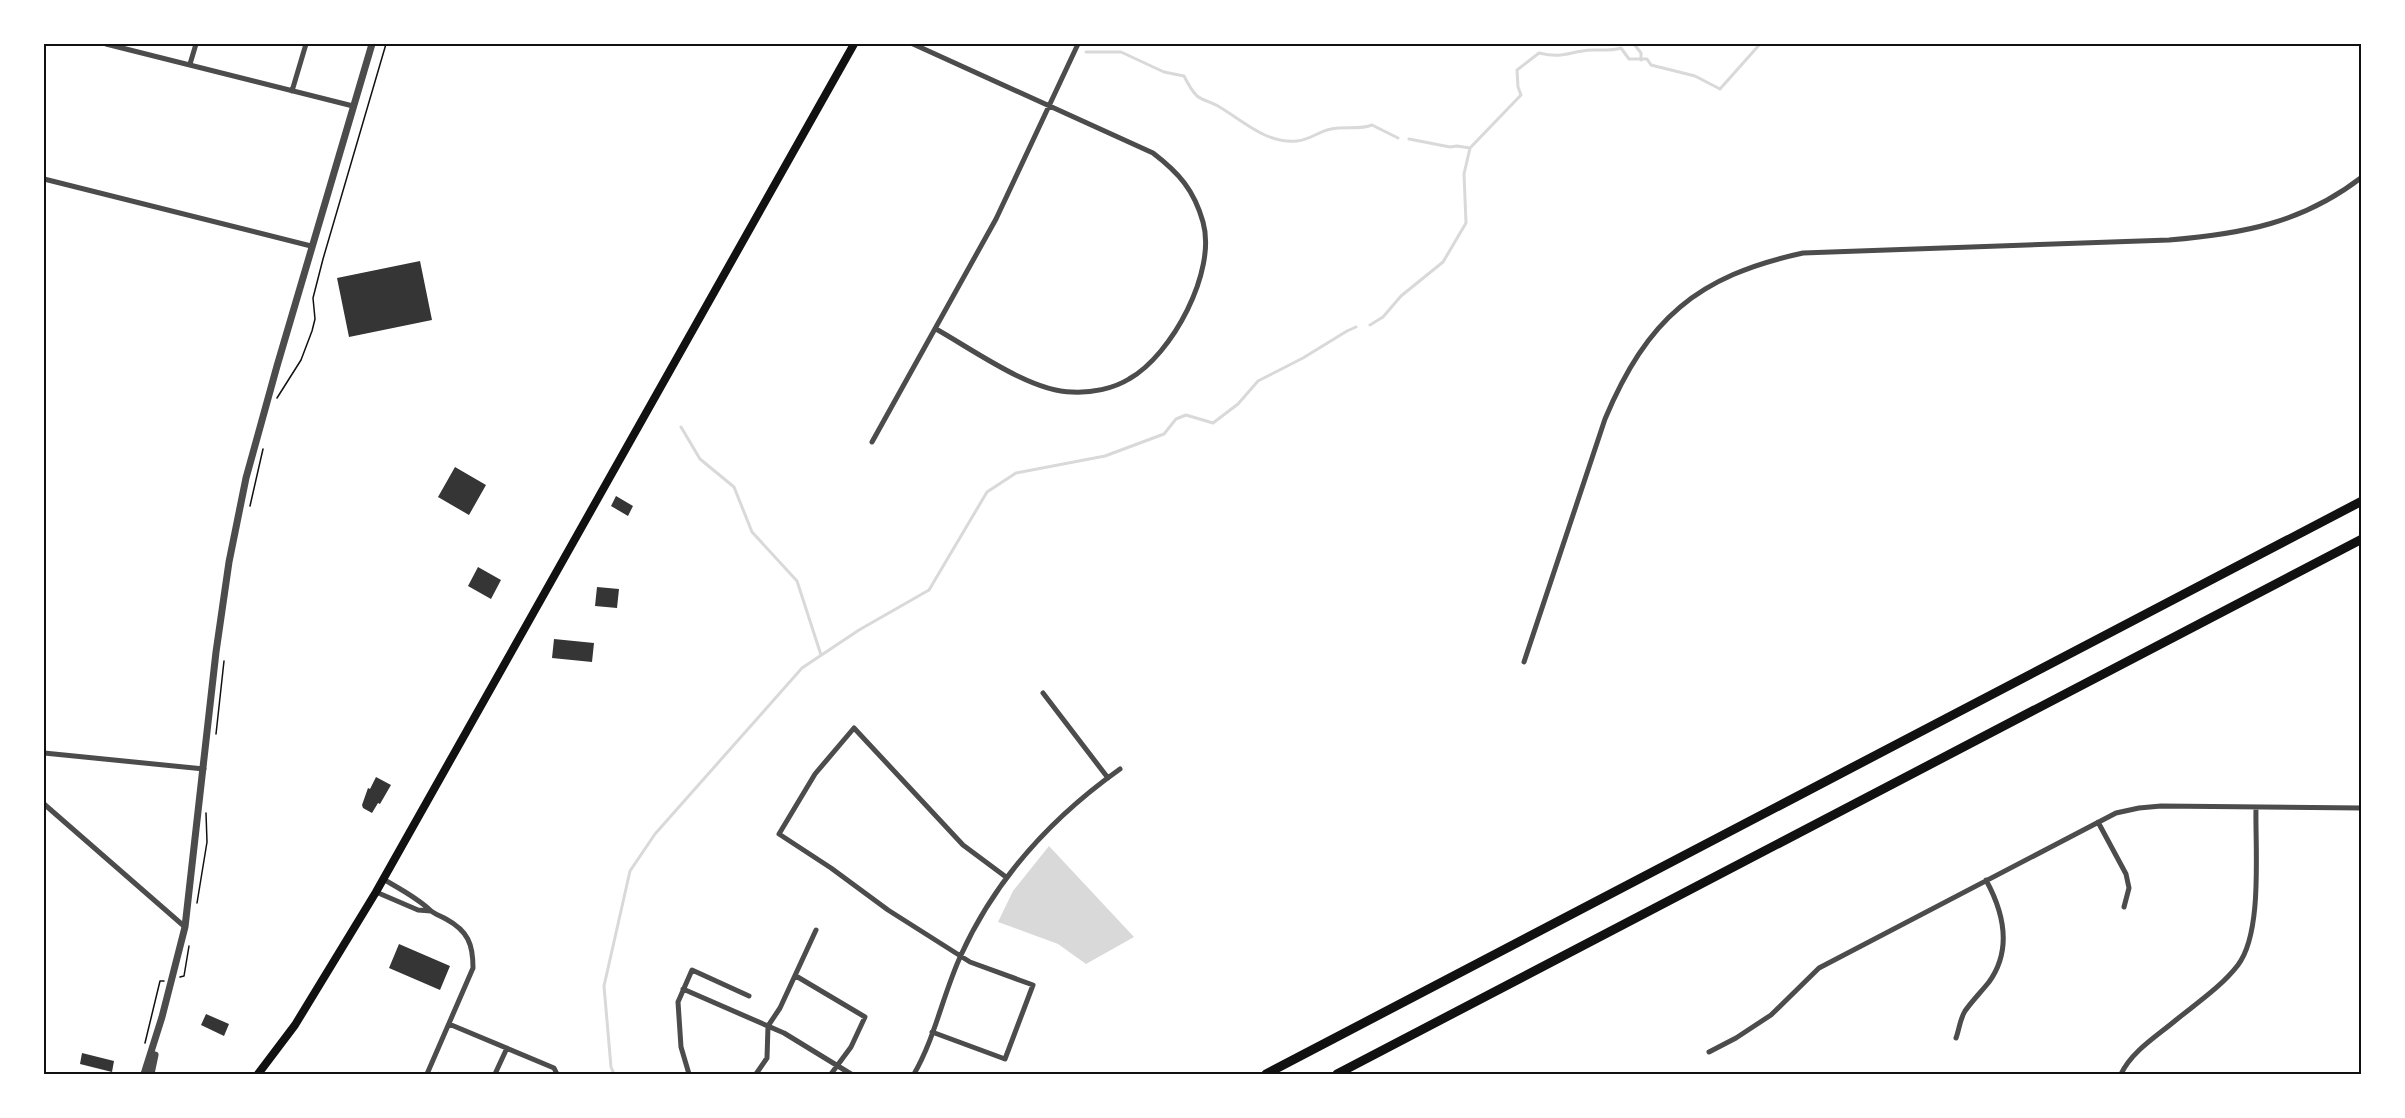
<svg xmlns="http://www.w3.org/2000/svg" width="2405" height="1118" font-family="Quicksand,sans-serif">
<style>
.water{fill:#d9d9d9}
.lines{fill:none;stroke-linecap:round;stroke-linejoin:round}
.stream{stroke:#d9d9d9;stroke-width:3}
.building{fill:#353535}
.path{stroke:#111;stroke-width:1.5}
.minor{stroke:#4c4c4c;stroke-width:5}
.tertiary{stroke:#4c4c4c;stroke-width:7}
.secondary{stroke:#111;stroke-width:8}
.motorway{stroke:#111;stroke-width:9}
.neatline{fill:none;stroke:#111;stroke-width:2}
</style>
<rect width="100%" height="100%" fill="#fff"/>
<path class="water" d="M 1049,846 L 1134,937 L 1086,964 L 1058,944 L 998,922 L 1013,891 Z"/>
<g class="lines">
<path class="stream" d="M 1634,44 L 1641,53 L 1641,60
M 1086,52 L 1121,52 L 1164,72 L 1184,76 C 1187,82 1192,91 1197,96 C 1202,100 1211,102 1218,106 C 1242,120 1266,144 1297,141 C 1310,140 1319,131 1331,129 C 1345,126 1360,130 1372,125 L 1398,138
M 1409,139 L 1450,147 L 1457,146 L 1470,148
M 1370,325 L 1383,317 L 1401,296 L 1443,262 L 1466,223 L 1464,174 L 1470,148 L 1521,95 L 1518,87 L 1517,70 L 1539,53 C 1565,59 1569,51 1592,50 C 1602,50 1611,51 1621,48 L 1629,59 L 1647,59 L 1651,65 L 1695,76 L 1720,89 L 1760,44
M 681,427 L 700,459 L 734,487 L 752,532 L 797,581 L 821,655
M 614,1074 L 611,1067 L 604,986 L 630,871 L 655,834 L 802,668 L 859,630 L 929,590 L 987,492 L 1016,473 L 1105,456 L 1164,434 L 1176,419 L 1186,415 L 1213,423 L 1238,404 L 1258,381 L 1303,358 L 1347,331 L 1356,327"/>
</g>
<path class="building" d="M 420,261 L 432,320 L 349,337 L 337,278 Z
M 455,467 L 486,485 L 469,515 L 438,497 Z
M 616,496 L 633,506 L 628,516 L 611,506 Z
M 478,567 L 501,580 L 491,599 L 468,586 Z
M 597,587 L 619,589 L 617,608 L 595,606 Z
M 554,639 L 594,643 L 592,662 L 552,658 Z
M 376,777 L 391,785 L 380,804 L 378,803 L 372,813 L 363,808 L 362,805 L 368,788 L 370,789 Z
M 399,944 L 450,966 L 440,990 L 389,968 Z
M 206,1014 L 229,1024 L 224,1036 L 201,1025 Z
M 82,1053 L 114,1061 L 112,1072 L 80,1064 Z"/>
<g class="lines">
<path class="path" d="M 277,398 L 301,360 L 312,331 L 315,319 L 313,298 L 323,259 L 386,44
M 250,506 L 263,449
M 216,734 L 224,661
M 197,903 L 207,842 L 206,813
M 180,977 L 184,976 L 189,946
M 145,1043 L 160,981 L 164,981"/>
<path class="minor" d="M 106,44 L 353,106
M 913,44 L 1153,153 C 1179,173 1194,190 1203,222 C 1217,271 1172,355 1129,379 C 1113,389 1091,393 1072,392 C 1031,392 972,349 936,329
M 190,64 L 196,44
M 292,91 L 306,44
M 44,179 L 311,246
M 872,442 L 996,219 L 1078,44
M 1524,662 L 1605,419 C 1647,319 1697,276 1803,253 L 2169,240 C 2242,234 2303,223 2362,177
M 1043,693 L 1108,778
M 44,753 L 204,769
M 44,804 L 185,927
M 2098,822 L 2126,874 L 2129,888 L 2124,907
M 383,879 C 400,889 416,897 430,910 C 434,914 441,916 446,919 C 468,931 473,944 473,968 L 427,1074
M 376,892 L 418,910 L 431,911
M 796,976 L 865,1017 L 851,1047 L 831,1074
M 683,989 L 784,1033 L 851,1074
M 449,1024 L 554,1068 L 557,1074
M 932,1032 L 1005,1059 L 1033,985 L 970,962 L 888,910 L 831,868 L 779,834 L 815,774 L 854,728 L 963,845 L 1006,877
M 1956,1038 C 1959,1030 1960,1019 1965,1011 C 1972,1001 1981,992 1989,982 C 2012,950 2004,913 1986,880
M 1709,1052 L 1736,1038 L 1771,1015 L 1819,968 L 2116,813 L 2139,808 L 2161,806 L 2362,808
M 495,1074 L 507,1048
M 689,1074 L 681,1047 L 678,1002 L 692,970 L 749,996
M 756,1074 L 767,1058 L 768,1026 L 780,1008 L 816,930
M 914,1074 C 935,1038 943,994 961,955 C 996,878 1051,818 1120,769
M 2121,1074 C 2132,1051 2157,1036 2176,1020 C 2197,1003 2222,986 2238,965 C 2263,932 2255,848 2256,807"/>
<path class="tertiary" d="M 144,1074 L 162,1017 L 185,927 L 216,652 L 229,562 L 246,478 L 277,366 L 372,44
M 151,1074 L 155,1055"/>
<path class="secondary" d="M 258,1074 L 295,1025 L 376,892 L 854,44"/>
<path class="motorway" d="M 1266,1074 L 2362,501
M 1337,1074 L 2362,539"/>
</g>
<rect width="2405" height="1118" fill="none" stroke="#ffffff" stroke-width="90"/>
<rect x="45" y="45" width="2315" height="1028" class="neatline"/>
</svg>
